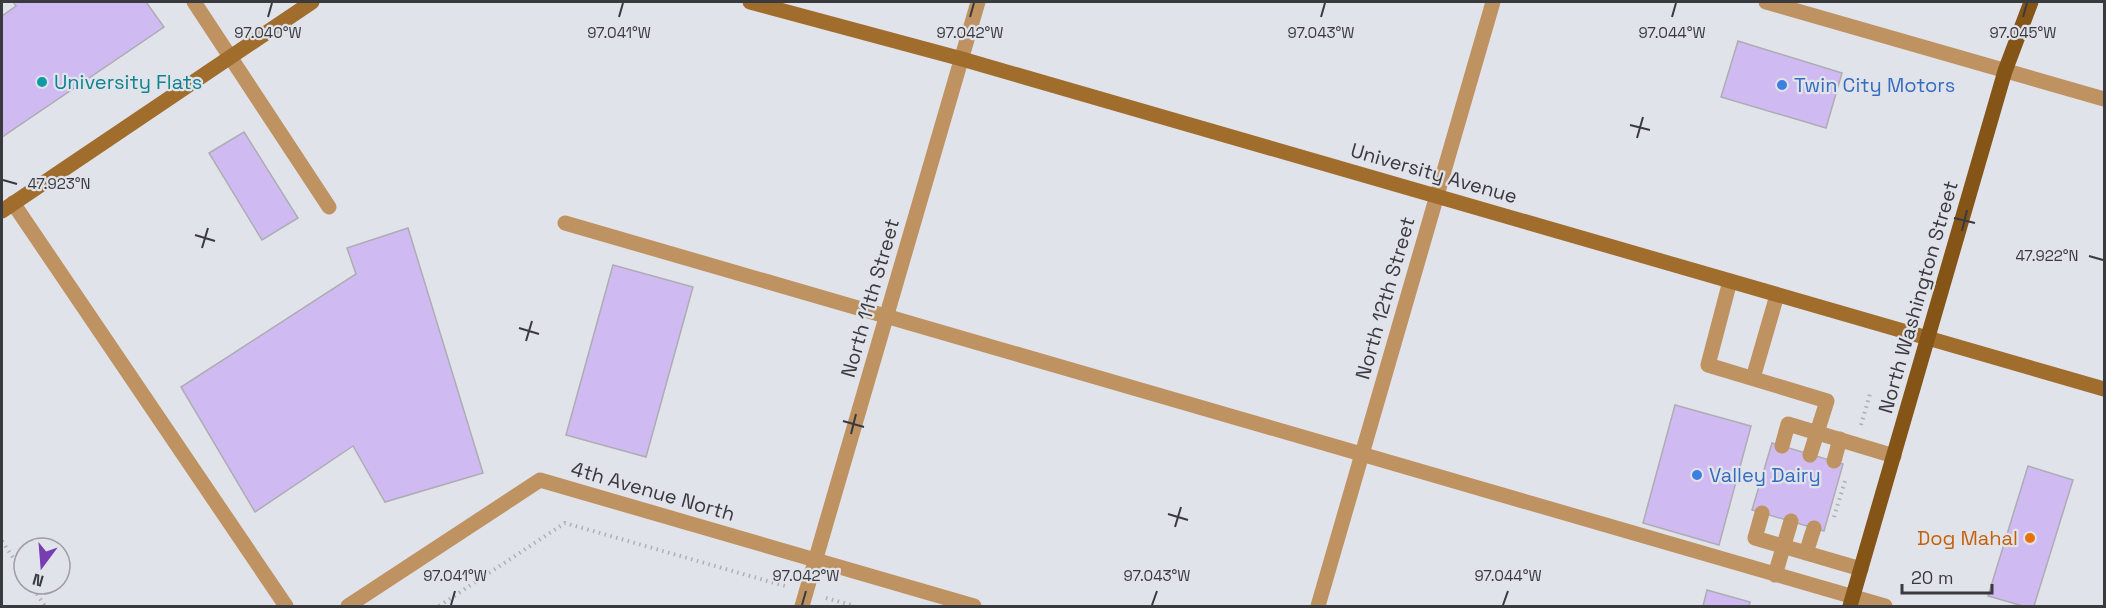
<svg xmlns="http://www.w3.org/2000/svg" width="2106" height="608" font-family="'Space Grotesk',sans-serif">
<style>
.building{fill:#cfbbf1;stroke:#aeacb3;stroke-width:1.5}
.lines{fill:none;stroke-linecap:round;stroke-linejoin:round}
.path{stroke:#aeb0b6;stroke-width:4;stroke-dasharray:1.5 4.5;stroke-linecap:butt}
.lane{stroke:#bf9261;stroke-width:15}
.street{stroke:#bf9261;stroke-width:15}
.secondary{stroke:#a16d2d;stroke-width:15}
.primary{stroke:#845517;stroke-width:15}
.ticks{fill:none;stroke:#393a3d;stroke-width:2}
.culture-dot{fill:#0f9aa8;stroke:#e1e3eb;stroke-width:2}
.shop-dot{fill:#3f7fe0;stroke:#e1e3eb;stroke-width:2}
.food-dot{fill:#e8710a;stroke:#e1e3eb;stroke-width:2}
.labels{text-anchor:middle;stroke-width:4.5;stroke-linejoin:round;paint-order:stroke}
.culture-label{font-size:20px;fill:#0d838f;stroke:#e1e3eb;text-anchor:start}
.shop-label{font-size:20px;fill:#366cbe;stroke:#e1e3eb;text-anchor:start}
.street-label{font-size:20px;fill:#393a3d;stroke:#e1e3eb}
.food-label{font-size:20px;fill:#c56008;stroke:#e1e3eb;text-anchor:end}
.ticks-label{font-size:15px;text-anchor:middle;fill:#393a3d;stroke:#e1e3eb;stroke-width:4.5;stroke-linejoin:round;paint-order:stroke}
</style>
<rect width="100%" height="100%" fill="#e1e3eb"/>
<path class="building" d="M 13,2 L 146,2 L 164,27 L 2,137 L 2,16 L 16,6 Z
M 1738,41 L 1842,73 L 1826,128 L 1721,97 Z
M 244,132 L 298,218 L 262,240 L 209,153 Z
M 408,228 L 483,473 L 385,502 L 353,446 L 255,512 L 181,387 L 356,274 L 347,248 Z
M 613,265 L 693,287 L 646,457 L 566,435 Z
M 1675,405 L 1751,426 L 1719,545 L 1643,523 Z
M 1772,443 L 1843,464 L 1824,531 L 1752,510 Z
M 2028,466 L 2073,480 L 2034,606 L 2023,606 L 1988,596 Z
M 1707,590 L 1750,602 L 1749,606 L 1703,606 Z"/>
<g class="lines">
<path class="path" d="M 1861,425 L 1870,394
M 1834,517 L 1845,481
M 2,541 L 24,574
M 30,584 L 45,606
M 826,598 L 855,606
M 439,606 L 565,523 L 785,586"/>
<path class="lane" d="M 1766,2 L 2104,99
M 13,203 L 286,606
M 565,223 L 1885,606
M 1730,281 L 1708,365 L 1827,401 L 1810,455
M 1753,378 L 1777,295
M 1782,446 L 1788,424 L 1894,456
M 1834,461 L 1840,439
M 1762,513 L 1755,538 L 1861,569
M 1806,553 L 1814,528
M 1775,575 L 1791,521"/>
<path class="street" d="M 194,2 L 329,207
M 348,606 L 540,480 L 974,606
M 802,606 L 978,2
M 1318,606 L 1493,2"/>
<path class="secondary" d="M 750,2 L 962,59 L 2104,389
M 2,211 L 312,2"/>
<path class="primary" d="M 1850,606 L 2005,71 L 2031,2"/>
</g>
<path class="ticks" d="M 268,17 L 272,3M 619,17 L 623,3M 970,17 L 974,3M 1321,17 L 1325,3M 1672,17 L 1676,3M 2023,17 L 2027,3M 1630,125 L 1650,130M 1637,138 L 1643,117M 3,180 L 17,184M 1954,218 L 1975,223M 1962,231 L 1967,210M 195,235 L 215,241M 202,248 L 208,228M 2089,256 L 2103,260M 519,328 L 539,334M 526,341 L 532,321M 843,421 L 864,427M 851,434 L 856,414M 1168,514 L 1188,520M 1175,527 L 1181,507M 451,605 L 455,591M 802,605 L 806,591M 1152,605 L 1157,591M 1503,605 L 1508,591"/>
<circle class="culture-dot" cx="42" cy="82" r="6"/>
<g class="shop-dot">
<circle cx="1782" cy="85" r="6"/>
<circle cx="1697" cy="475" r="6"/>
</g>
<circle class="food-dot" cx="2030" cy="538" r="6"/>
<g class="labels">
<g class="culture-label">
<text x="54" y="89">University Flats</text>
</g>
<g class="shop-label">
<text x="1794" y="92">Twin City Motors</text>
<text x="1709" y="482">Valley Dairy</text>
</g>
<g class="street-label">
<text transform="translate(1434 173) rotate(16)" y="7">University Avenue</text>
<text transform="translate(1918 297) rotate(-74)" y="7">North Washington Street</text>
<text transform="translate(870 298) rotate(-74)" y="7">North 11th Street</text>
<text transform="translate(1385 298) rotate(-74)" y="7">North 12th Street</text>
<text transform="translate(653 491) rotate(16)" y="7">4th Avenue North</text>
</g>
<g class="food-label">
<text x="2018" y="545">Dog Mahal</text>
</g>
</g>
<g class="ticks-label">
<text x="268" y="38">97.040°W</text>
<text x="619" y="38">97.041°W</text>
<text x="970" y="38">97.042°W</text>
<text x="1321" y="38">97.043°W</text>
<text x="1672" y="38">97.044°W</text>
<text x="2023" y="38">97.045°W</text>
<text x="59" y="189">47.923°N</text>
<text x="2047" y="261">47.922°N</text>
<text x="1508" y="581">97.044°W</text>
<text x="455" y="581">97.041°W</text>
<text x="806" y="581">97.042°W</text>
<text x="1157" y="581">97.043°W</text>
</g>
<rect width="2106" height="608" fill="none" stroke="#393a3d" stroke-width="6"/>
<g transform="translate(42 566) rotate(196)"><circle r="28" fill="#e1e3eb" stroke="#9e9fa5" stroke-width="1.5"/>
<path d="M0-4.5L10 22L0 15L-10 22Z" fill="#773db3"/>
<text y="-9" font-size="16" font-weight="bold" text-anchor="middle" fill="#393a3d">N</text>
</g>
<path d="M1902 584v9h90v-9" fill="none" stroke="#393a3d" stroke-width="3"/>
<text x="1911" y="584" font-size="18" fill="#393a3d" stroke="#e1e3eb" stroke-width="4.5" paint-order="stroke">20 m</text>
</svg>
